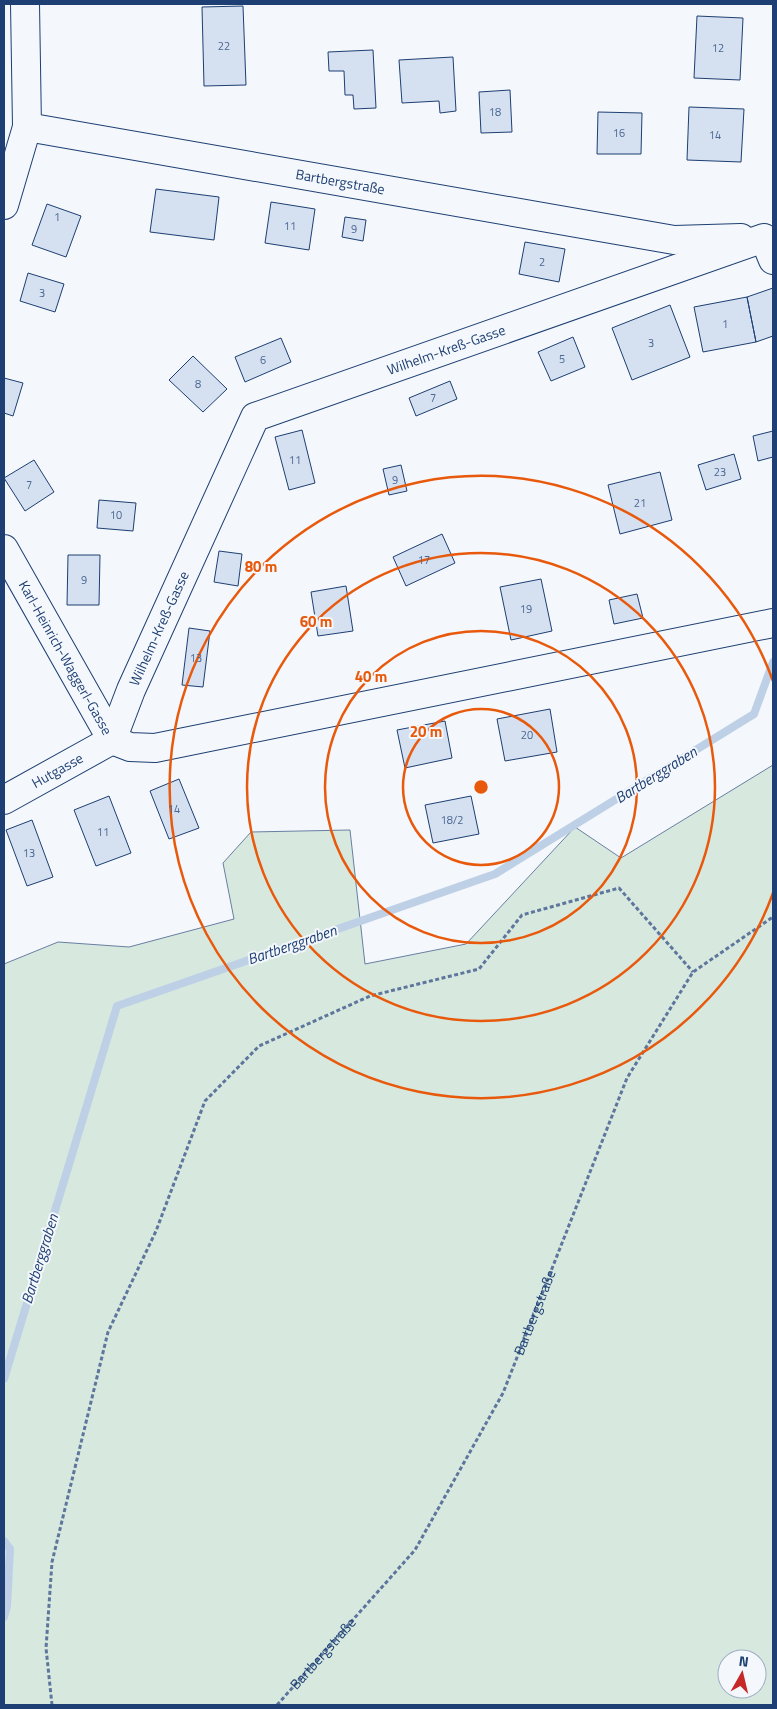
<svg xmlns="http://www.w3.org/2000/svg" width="777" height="1709" font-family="'Titillium Web',sans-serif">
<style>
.green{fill:#d7e8df;stroke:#687fa3;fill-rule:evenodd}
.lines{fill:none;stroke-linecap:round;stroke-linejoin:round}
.stream{stroke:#bed0e5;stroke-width:8}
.building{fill:#d5e0f0;stroke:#1d3f73}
.minor-casing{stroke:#1d3f73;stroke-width:30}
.path{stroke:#5e769c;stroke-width:3;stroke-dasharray:4 2.5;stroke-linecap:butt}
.minor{stroke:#f4f7fb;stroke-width:28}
.ring{fill:none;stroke:#e8590c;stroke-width:2.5}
.labels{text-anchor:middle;stroke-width:4;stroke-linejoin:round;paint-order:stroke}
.number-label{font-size:11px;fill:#4b6792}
.street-label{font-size:14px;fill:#1d3f73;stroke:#f4f7fb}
.water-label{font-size:15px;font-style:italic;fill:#1d3f73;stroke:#f4f7fb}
.centre{fill:#e8590c;stroke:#f4f7fb;stroke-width:2.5}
.ring-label{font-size:15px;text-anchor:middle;font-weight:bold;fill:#e8590c;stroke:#f4f7fb;stroke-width:4;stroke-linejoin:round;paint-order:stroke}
</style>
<rect width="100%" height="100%" fill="#f4f7fb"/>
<path class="green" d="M 773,765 L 773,1705 L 4,1705 L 4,964 L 58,942 L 129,947 L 234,919 L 223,863 L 251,832 L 350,830 L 365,964 L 466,944 L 575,827 L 621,858 ZM 727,1659 L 757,1659 L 757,1689 L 727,1689 Z"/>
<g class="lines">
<path class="stream" d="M 4,1379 L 117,1006 L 495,874 L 754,714 L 773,662
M 4,1541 L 10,1549 L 7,1606 L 4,1617"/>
</g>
<path class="building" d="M 243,6 L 246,85 L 204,86 L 202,7 Z
M 697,16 L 743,18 L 740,80 L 694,78 Z
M 373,50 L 376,108 L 354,109 L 353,95 L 345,95 L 344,71 L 329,71 L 328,52 Z
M 453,57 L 456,111 L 440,113 L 439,101 L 402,103 L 399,60 Z
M 510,90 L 512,132 L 481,133 L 479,92 Z
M 689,107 L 744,109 L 741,162 L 687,160 Z
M 598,112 L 642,113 L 641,154 L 597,154 Z
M 156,189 L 219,197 L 214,240 L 150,232 Z
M 271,202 L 315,209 L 309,250 L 265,243 Z
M 47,204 L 81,216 L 66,257 L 32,245 Z
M 345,217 L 366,220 L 363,241 L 342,237 Z
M 525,242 L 565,249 L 559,282 L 519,274 Z
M 28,273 L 64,284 L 55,312 L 20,301 Z
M 773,288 L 773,336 L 756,342 L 747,297 Z
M 747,297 L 756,342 L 703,352 L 694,307 Z
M 670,305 L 690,357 L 632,380 L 612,328 Z
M 573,337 L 585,367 L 551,381 L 538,352 Z
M 281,338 L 291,362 L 245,382 L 235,357 Z
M 193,356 L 227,389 L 203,412 L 169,380 Z
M 4,378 L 23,383 L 13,416 L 4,413 Z
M 450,381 L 457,399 L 416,416 L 409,398 Z
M 302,430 L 315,483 L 289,490 L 275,437 Z
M 773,431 L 773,457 L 758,461 L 753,436 Z
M 734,454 L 741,479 L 706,490 L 698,465 Z
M 34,460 L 54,492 L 25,511 L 4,478 Z
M 401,465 L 407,491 L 389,495 L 383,469 Z
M 660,472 L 672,520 L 620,534 L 608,485 Z
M 99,500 L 136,503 L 133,531 L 97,528 Z
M 442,534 L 455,563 L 406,586 L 393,557 Z
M 219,551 L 242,554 L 238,586 L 214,582 Z
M 68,555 L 100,555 L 99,605 L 67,605 Z
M 541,579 L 552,631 L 511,640 L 500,587 Z
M 346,586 L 353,631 L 318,636 L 311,592 Z
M 637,594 L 643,618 L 614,624 L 609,600 Z
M 189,628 L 210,631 L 203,687 L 182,685 Z
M 550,709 L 557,752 L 505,761 L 497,719 Z
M 445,721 L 452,758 L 405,768 L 397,730 Z
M 179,779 L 199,828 L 169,839 L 150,791 Z
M 109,796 L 131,853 L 96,866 L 74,810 Z
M 471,796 L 479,834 L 433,843 L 425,805 Z
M 32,820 L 53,877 L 27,886 L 6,830 Z"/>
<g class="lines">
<g class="minor-casing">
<g id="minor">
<path id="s2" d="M 25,4 L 27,127 L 674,240 L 741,238"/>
<path d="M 4,205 L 27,127"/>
<path id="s3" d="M 4,549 L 112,740"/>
<path id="s4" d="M 112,740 L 131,690 L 255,417 L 764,238 L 773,260"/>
<path d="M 112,740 L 130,747 L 155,748 L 773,623"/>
<path id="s5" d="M 4,800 L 112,740"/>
</g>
</g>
<g class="path">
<path d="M 52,1705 L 46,1648 L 52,1562 L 108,1332 L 156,1231 L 205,1101 L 259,1046 L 370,996 L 479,969 L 522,915 L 619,888 L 693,972"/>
<path id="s1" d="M 277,1705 L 415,1550 L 503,1393 L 627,1078 L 693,972 L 773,917"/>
</g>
<use href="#minor" class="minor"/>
</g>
<g class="ring">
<circle cx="481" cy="787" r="78"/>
<circle cx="481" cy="787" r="156"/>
<circle cx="481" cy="787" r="234"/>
<path d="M773 893A311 311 0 1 1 773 681"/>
</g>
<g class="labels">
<g class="number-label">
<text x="224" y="50">22</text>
<text x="718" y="52">12</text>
<text x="495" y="116">18</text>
<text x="619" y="137">16</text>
<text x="715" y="139">14</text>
<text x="57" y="221">1</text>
<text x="290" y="230">11</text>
<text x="354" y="233">9</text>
<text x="542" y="266">2</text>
<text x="42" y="297">3</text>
<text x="725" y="328">1</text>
<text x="651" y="347">3</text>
<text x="562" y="363">5</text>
<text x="263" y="364">6</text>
<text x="198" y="388">8</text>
<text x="433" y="402">7</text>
<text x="295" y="464">11</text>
<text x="720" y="476">23</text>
<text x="395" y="484">9</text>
<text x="29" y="489">7</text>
<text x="640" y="507">21</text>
<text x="116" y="519">10</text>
<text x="424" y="564">17</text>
<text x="84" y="584">9</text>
<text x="526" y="613">19</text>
<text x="196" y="662">13</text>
<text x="527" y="739">20</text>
<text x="174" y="813">14</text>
<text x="452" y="824">18/2</text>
<text x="103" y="836">11</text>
<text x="29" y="857">13</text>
</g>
<g class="street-label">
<text dy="5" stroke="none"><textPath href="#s2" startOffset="441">Bartbergstraße</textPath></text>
<text dy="5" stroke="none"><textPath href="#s4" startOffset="556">Wilhelm-Kreß-Gasse</textPath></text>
<text dy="5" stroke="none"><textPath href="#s4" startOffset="121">Wilhelm-Kreß-Gasse</textPath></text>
<text dy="5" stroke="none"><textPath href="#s3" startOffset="125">Karl-Heinrich-Waggerl-Gasse</textPath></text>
<text dy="5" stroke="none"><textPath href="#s5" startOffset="61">Hutgasse</textPath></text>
<text dy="5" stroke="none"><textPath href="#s1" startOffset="474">Bartbergstraße</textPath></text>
<text dy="5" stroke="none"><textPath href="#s1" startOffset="69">Bartbergstraße</textPath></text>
</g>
<g class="water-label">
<text transform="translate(656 775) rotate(-32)" y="5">Bartberggraben</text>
<text transform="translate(292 945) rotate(-19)" y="5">Bartberggraben</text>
<text transform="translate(40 1259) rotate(-73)" y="5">Bartberggraben</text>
</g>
</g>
<circle cx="481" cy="787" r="8" class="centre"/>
<g class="ring-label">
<text x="261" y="572">80 m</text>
<text x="316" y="627">60 m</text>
<text x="371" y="682">40 m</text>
<text x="426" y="737">20 m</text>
</g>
<rect width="777" height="1709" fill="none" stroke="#1d3f73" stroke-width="10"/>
<g transform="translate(742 1674) rotate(8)"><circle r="24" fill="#f4f7fb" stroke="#9eadc5"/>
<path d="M0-4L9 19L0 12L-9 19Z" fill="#c62828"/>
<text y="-8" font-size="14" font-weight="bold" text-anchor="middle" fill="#1d3f73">N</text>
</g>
</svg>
